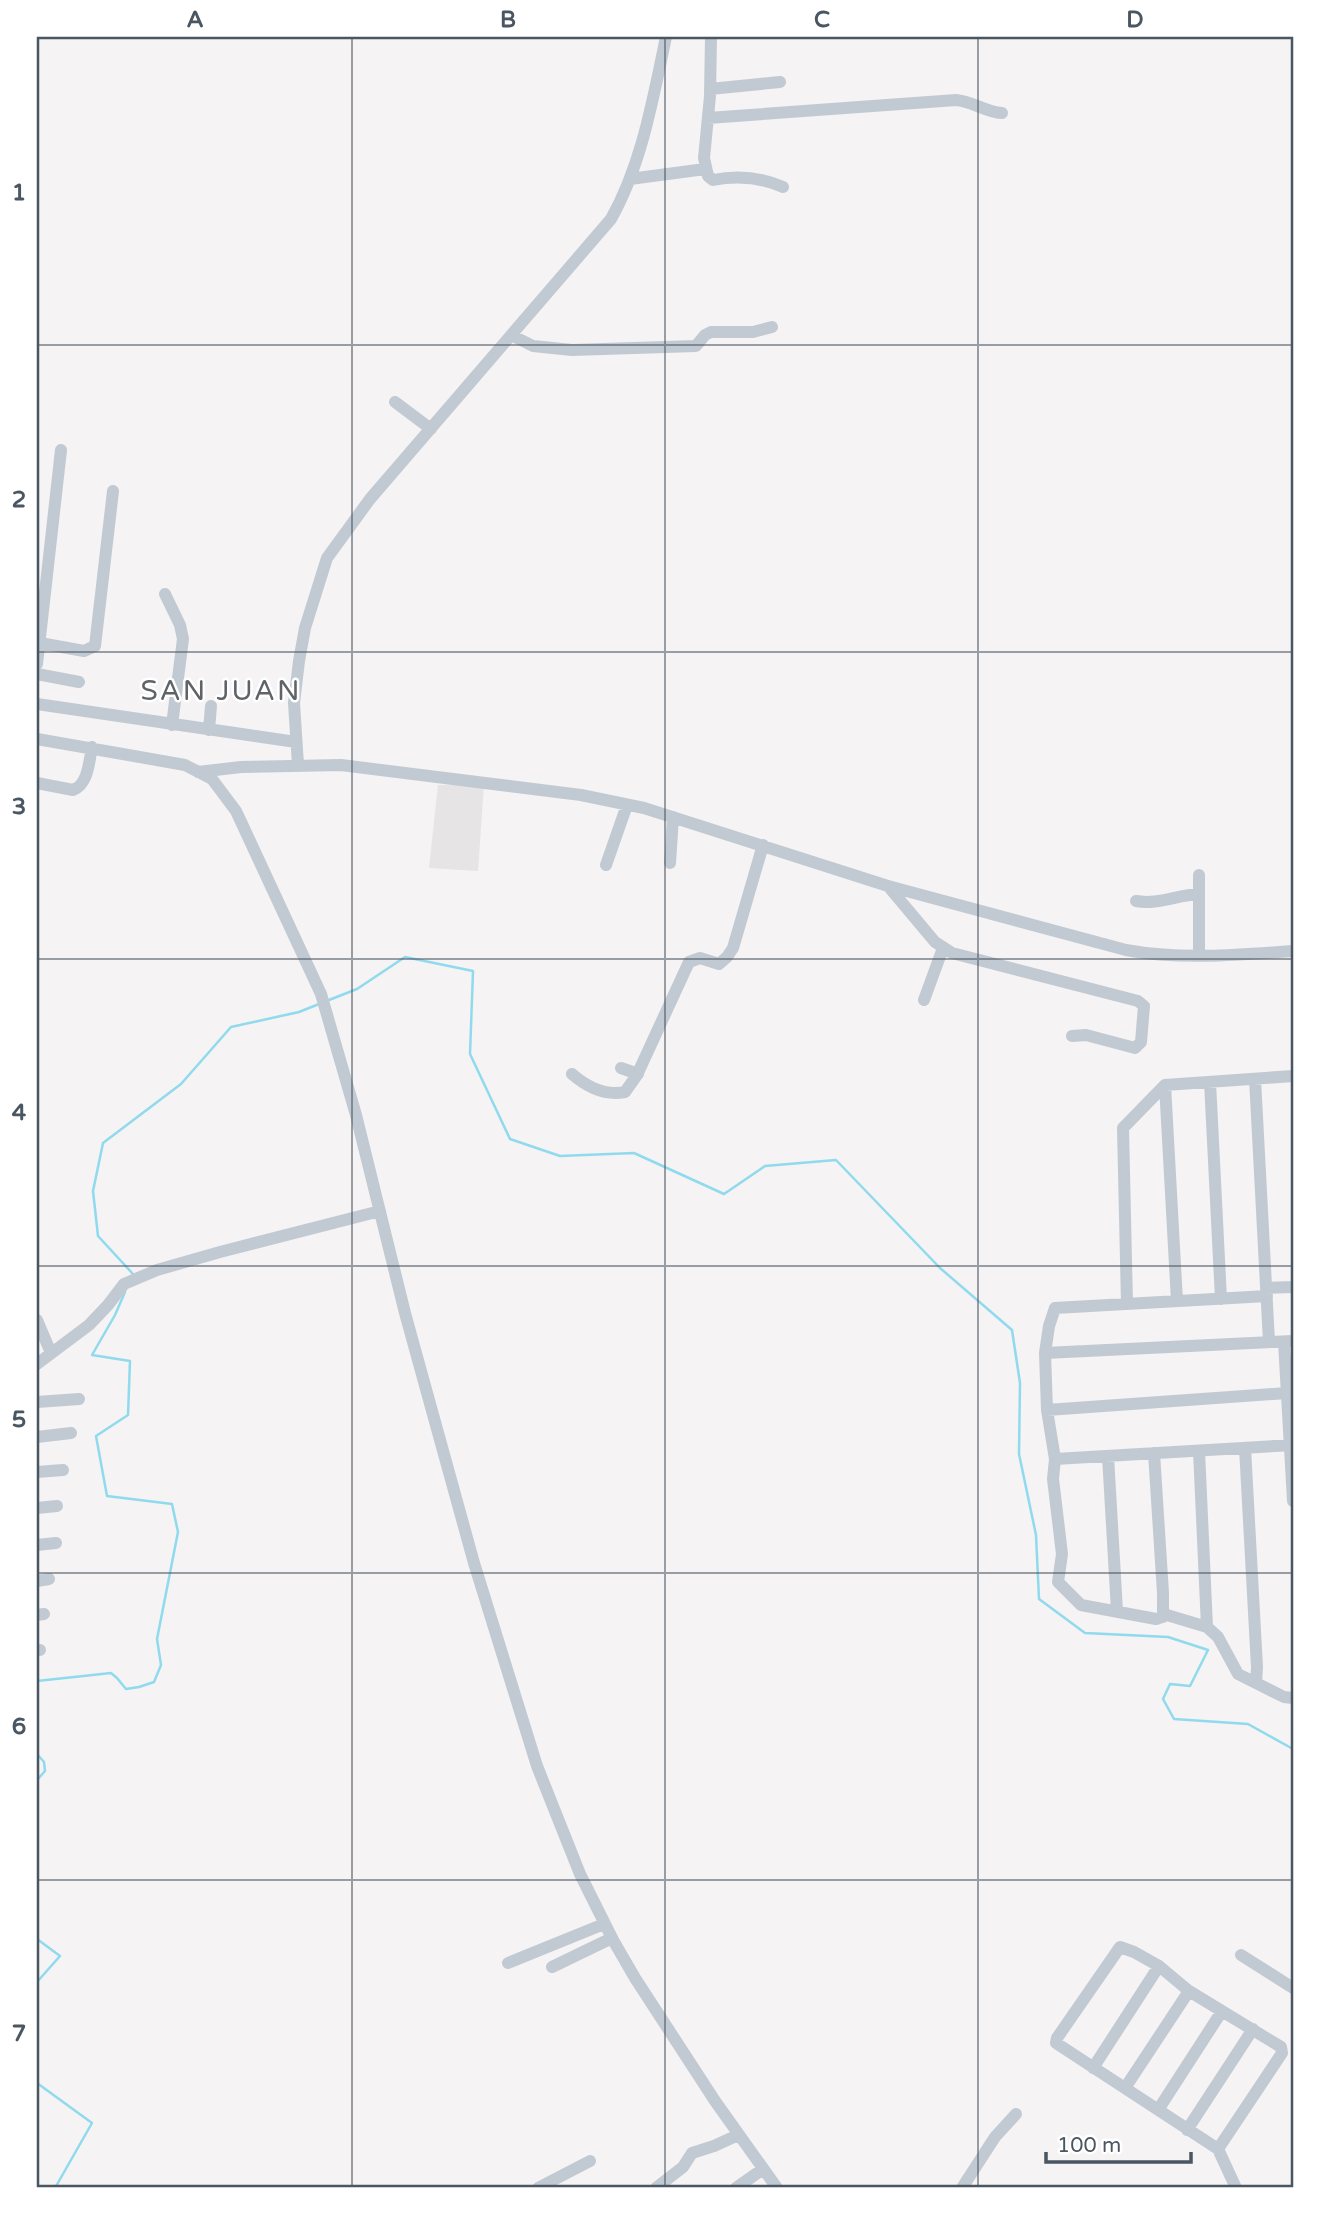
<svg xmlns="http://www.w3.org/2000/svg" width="1330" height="2225" font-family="'Varela Round',sans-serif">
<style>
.education{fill:#e6e4e5}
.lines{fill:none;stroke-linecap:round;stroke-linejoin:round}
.stream{stroke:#90daee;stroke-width:2.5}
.minor{stroke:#c1cad2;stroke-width:12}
.grid{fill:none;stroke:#4a5661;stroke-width:2;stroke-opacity:0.55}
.labels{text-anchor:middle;stroke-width:5;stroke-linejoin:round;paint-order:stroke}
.quarter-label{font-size:28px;letter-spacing:2px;fill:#5f6368;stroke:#fff}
.neatline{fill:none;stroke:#4a5661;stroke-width:2.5}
.grid-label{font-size:23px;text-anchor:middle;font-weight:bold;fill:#4a5661}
</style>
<rect width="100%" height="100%" fill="#f5f3f3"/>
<path class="education" d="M 484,784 L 478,871 L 429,868 L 438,785 Z"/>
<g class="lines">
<path class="stream" d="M 329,1000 L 357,989 L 405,957 L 473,971 L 470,1054 L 510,1139 L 560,1156 L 634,1153 L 724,1194 L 765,1166 L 836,1160 L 940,1268 L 1012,1330 L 1020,1383 L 1019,1454 L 1036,1535 L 1039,1599 L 1085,1633 L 1168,1637 L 1208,1650 L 1190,1686 L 1170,1684 L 1163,1699 L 1174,1719 L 1248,1724 L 1293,1749
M 132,1276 L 133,1274 L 98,1236 L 93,1191 L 103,1143 L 181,1084 L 231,1027 L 299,1012 L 319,1004
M 37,1681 L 111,1673 L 117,1678 L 126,1689 L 139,1687 L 154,1682 L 161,1665 L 157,1639 L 178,1532 L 172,1504 L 107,1496 L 96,1436 L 128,1415 L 130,1361 L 92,1355 L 115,1315 L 125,1292
M 37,1754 L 44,1762 L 45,1771 L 37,1780
M 37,1939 L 60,1956 L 37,1982
M 37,2083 L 92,2123 L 55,2188"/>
<path class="minor" d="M 711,37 L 710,96 L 704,158 L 708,176 L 713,180 C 737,175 760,177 783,187
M 710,89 L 780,82
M 708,118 L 956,100 C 972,101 985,112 1002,113
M 630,179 L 705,169
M 511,335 L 533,346 L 572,350 L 696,346 L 705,335 L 711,332 L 753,332 L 772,327
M 395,402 L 431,429
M 165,594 L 180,625 L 183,639 L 172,725
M 40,643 L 84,651 L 95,646 L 113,491
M 37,664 L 61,450
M 37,674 L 79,682
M 37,704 L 296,742
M 209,730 L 211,706
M 37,739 L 185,765 L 212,779 L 236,811 L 321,994 L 356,1115 L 405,1313 L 474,1563 L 537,1766 L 580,1874 L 613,1940 L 635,1978 L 715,2101 L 777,2188
M 298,765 L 294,703 L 299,661 L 305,628 L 327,558 L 370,499 L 611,219 C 642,164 653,98 666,37
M 198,772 L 241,767 L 341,765 L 581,795 L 644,808 L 888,886 L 1126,950 C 1179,960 1240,955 1293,951
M 37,783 L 73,790 C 88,785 89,762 92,747
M 670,863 L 673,817
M 606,865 L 627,805
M 1199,875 L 1199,955
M 888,886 L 935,942 L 952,953 L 1138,1001 L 1144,1006 L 1141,1042 L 1135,1048 L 1086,1035 L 1072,1036
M 1136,901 C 1157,905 1177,895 1199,894
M 924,1000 L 943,948
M 621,1068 L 638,1074
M 572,1074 C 587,1087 605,1096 625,1092 L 637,1075 L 689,962 L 700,958 L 719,964 L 727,957 L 733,948 L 763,845
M 1255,1079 L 1269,1342
M 1210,1082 L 1221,1299
M 1165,1085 L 1177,1301
M 1266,1288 L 1293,1287
M 1267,1296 L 1055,1308 L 1049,1326 L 1045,1353 L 1047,1410 L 1055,1459 L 1053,1479 L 1062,1554 L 1058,1582 L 1081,1605 L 1156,1619 L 1167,1615 L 1207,1627 L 1218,1637 L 1238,1674 L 1284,1697 L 1293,1698
M 1127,1304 L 1123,1128 L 1165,1085 L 1293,1076
M 37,1320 L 51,1353
M 1284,1342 L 1293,1501
M 1045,1353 L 1293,1341
M 37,1364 L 89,1325 L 108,1305 L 124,1284 L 157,1270 L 220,1252 L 380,1211
M 37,1402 L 79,1399
M 1047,1410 L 1287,1393
M 37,1437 L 71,1433
M 1245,1448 L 1257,1667 L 1256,1683
M 1199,1451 L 1207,1627
M 1154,1453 L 1163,1593 L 1163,1617
M 1108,1456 L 1117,1611
M 1055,1459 L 1293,1445
M 37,1472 L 63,1470
M 37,1508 L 57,1506
M 37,1545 L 56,1543
M 37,1581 L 49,1579
M 37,1615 L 44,1614
M 37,1650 L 40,1650
M 1241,1955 L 1293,1988
M 508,1963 L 604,1924
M 552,1967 L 612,1938
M 1093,2068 L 1159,1966
M 1125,2088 L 1189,1991
M 1158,2110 L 1222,2011
M 1187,2130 L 1253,2029
M 1218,2149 L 1282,2053 L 1281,2047 L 1189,1991 L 1159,1966 L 1134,1952 L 1120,1947 L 1057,2038 L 1056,2043 L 1218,2149 L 1236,2188
M 538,2188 L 590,2161
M 656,2188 L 683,2167 L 692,2153 L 714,2146 L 738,2135
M 736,2188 L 763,2169
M 962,2188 L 995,2137 L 1016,2114"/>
</g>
<path class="grid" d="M 352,37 L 352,2188M 665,37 L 665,2188M 978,37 L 978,2188M 37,345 L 1293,345M 37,652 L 1293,652M 37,959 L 1293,959M 37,1266 L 1293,1266M 37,1573 L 1293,1573M 37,1880 L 1293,1880"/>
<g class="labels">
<g class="quarter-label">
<text x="221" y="700">SAN JUAN</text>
</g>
</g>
<rect width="1330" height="2225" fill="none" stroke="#ffffff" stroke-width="77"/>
<path d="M1046 2152v10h145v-10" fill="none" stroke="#4a5661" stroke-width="3.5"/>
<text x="1057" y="2152" font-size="21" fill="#4a5661" stroke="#ffffff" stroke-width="5" paint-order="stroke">100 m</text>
<rect x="38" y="38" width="1254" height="2148" class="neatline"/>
<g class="grid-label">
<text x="195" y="27">A</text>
<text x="508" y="27">B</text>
<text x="822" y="27">C</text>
<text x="1135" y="27">D</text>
<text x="19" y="200">1</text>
<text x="19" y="507">2</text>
<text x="19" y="814">3</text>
<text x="19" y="1120">4</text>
<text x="19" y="1427">5</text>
<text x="19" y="1734">6</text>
<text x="19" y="2041">7</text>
</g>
</svg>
